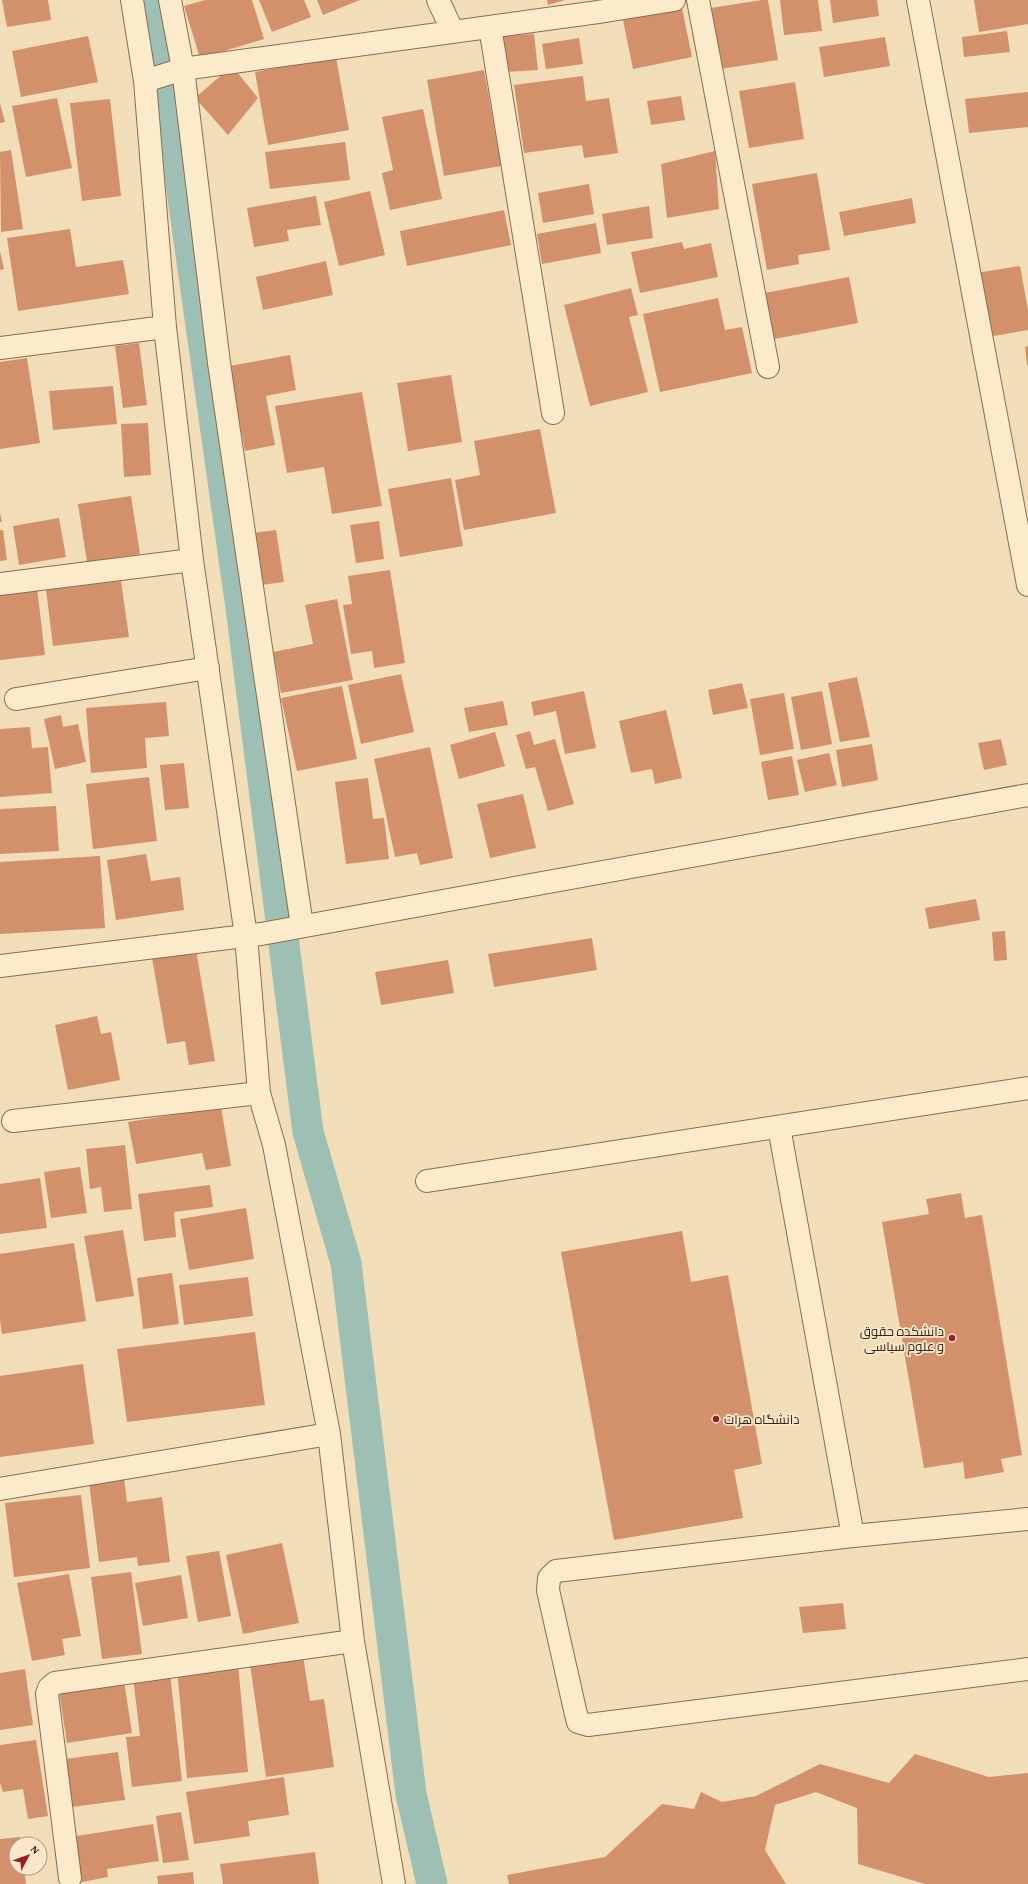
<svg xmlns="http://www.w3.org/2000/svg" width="1028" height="1884" font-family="'Crimson Pro',Cairo,serif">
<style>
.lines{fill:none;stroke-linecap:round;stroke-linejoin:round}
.canal{stroke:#9ec0b4;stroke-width:31}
.building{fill:#d2906b}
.minor-casing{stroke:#876c52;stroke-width:24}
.minor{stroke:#fbebcb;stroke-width:22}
.poi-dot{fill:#9a1e26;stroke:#f8e7c8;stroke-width:1.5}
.labels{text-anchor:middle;stroke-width:3.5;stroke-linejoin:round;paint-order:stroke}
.poi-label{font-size:13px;fill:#352519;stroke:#f8e7c8;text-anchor:end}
</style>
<rect width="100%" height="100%" fill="#f1ddb8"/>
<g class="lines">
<path class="canal" d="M 155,0 L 241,608 L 308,1132 L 346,1263 L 411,1794 L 432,1884"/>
</g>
<path class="building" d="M 2,0 L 48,0 L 51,20 L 7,27 Z
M 205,0 L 252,0 L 264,39 L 200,58 L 184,6 Z
M 259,0 L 304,0 L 311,17 L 272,32 Z
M 317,0 L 360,0 L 323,15 Z
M 547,0 L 565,0 L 548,5 Z
M 762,0 L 768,0 L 778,60 L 714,70 L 704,9 Z
M 780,0 L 818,0 L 822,31 L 784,35 Z
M 830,0 L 877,0 L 879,16 L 833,23 Z
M 974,0 L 1028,0 L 1028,24 L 979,32 Z
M 682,8 L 692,57 L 633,69 L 623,20 Z
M 1007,31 L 1010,52 L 964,57 L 962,37 Z
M 534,34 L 538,70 L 504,72 L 500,36 Z
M 88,36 L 98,82 L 21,97 L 12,51 Z
M 885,37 L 890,66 L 824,77 L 819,47 Z
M 579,38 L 583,64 L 546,69 L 542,44 Z
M 336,57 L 349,130 L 268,145 L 255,72 Z
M 232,66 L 258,98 L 228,135 L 195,98 Z
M 484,70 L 501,166 L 444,176 L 427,80 Z
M 583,76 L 586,101 L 609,98 L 618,153 L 584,158 L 582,145 L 524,153 L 514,85 Z
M 795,82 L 804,139 L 749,148 L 739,91 Z
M 1028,92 L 1028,127 L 969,133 L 965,99 Z
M 681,96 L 685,120 L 651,125 L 647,101 Z
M 57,98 L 72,168 L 26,177 L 12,106 Z
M 110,99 L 121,196 L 82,201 L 70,103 Z
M 0,103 L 5,122 L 0,123 Z
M 423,109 L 442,199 L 390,210 L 382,173 L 393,170 L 382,117 Z
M 345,142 L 350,180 L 270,189 L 265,152 Z
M 11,150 L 23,229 L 1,232 L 0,152 Z
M 715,151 L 719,209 L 667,218 L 661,164 Z
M 817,173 L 830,250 L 798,255 L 799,264 L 767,270 L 752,184 Z
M 589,184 L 594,214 L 543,223 L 538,193 Z
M 370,191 L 385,255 L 339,266 L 324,202 Z
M 316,196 L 321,225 L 287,230 L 289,241 L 254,247 L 247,208 Z
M 912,198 L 916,223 L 844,236 L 839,212 Z
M 649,206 L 653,238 L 607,245 L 602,214 Z
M 504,210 L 511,245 L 407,266 L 400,231 Z
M 596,223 L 601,253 L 542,264 L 537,234 Z
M 70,229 L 76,267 L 123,260 L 129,294 L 18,311 L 7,238 Z
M 682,242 L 684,249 L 711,243 L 718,277 L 640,293 L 631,252 Z
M 0,251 L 4,269 L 0,270 Z
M 326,261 L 333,295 L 263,310 L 256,277 Z
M 1020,266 L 1028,310 L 1028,330 L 988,337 L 976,273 Z
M 849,277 L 858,323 L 769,340 L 760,294 Z
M 631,288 L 638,315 L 629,317 L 648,392 L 590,406 L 564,305 Z
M 718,298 L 725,330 L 742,327 L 752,373 L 660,392 L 643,314 Z
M 139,343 L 147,405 L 123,408 L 115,346 Z
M 1028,346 L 1028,365 L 1027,365 L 1025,347 Z
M 290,355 L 296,390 L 266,396 L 275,445 L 245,451 L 229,366 Z
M 27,358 L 40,443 L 0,449 L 0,362 Z
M 451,375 L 462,442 L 408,451 L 397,383 Z
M 113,386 L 117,424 L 53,430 L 49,391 Z
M 362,392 L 382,506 L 332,514 L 324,467 L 287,473 L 275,406 Z
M 148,423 L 151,475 L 124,477 L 121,424 Z
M 540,429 L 556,513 L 464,530 L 455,480 L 480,475 L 474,441 Z
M 451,478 L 463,546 L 400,557 L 388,489 Z
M 131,496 L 140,554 L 87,562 L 78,504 Z
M 0,513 L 2,522 L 0,522 Z
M 59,518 L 66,557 L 19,565 L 13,526 Z
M 379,521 L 384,559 L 356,563 L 350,525 Z
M 0,530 L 3,530 L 7,560 L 0,561 Z
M 276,530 L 284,582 L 261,585 L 253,533 Z
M 390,570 L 405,663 L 374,668 L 372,651 L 351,654 L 343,605 L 352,604 L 348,576 Z
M 121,581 L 129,637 L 53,646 L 46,590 Z
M 37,588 L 45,655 L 0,660 L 0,592 Z
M 337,599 L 353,680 L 281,693 L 273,652 L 313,644 L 305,605 Z
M 401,674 L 414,732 L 361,744 L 348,685 Z
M 857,677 L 870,737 L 840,742 L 828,683 Z
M 742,683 L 748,708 L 713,715 L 708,690 Z
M 342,686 L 357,759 L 297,771 L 281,698 Z
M 584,691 L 596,748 L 565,754 L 556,711 L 534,716 L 531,702 Z
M 822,691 L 832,744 L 801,750 L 791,697 Z
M 784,693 L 794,749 L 760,755 L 750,699 Z
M 503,701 L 508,725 L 469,732 L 464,708 Z
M 166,702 L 169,736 L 145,738 L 147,768 L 91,773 L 86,708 Z
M 666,710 L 682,778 L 655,784 L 652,769 L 631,773 L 619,721 Z
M 61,715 L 63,727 L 78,724 L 86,762 L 55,769 L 44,719 Z
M 30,727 L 32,748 L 48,747 L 52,793 L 0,797 L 0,729 Z
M 530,731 L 534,745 L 555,739 L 574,804 L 548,811 L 535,767 L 526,769 L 516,735 Z
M 495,732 L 505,766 L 459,779 L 450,745 Z
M 1001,739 L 1007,765 L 984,770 L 978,743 Z
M 872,744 L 878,780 L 842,787 L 836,750 Z
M 430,747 L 453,858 L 420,865 L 417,853 L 395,857 L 374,759 Z
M 829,753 L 837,785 L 805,792 L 797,760 Z
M 792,756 L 799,795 L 768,800 L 761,762 Z
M 184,763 L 189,808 L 165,810 L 160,765 Z
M 149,777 L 157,841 L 93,849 L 86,784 Z
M 368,778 L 373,819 L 384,818 L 389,859 L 346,864 L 335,782 Z
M 523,794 L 536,848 L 490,858 L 477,804 Z
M 56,806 L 59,851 L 0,854 L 0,809 Z
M 146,854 L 151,881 L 180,877 L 184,910 L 116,920 L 107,860 Z
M 100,856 L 105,928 L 0,934 L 0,862 Z
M 976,899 L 980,920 L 929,929 L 925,908 Z
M 1005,931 L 1007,960 L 994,961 L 992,932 Z
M 592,938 L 597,970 L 494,987 L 488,954 Z
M 196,950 L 215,1061 L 189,1065 L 185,1041 L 167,1044 L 152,958 Z
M 448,960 L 454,993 L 381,1005 L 375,972 Z
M 97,1016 L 101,1034 L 111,1032 L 120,1080 L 68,1090 L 55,1025 Z
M 221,1107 L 231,1166 L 206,1170 L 202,1153 L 136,1164 L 128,1122 Z
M 125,1145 L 132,1209 L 104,1212 L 101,1187 L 90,1189 L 86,1149 Z
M 80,1167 L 87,1213 L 51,1218 L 44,1172 Z
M 40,1178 L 47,1228 L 0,1234 L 0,1184 Z
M 210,1185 L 213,1207 L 174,1212 L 176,1237 L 144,1241 L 138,1194 Z
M 961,1193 L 965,1218 L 982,1215 L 1022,1455 L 1001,1459 L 1004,1472 L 965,1479 L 963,1462 L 924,1468 L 882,1222 L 929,1214 L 926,1199 Z
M 246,1208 L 254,1259 L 189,1270 L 180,1219 Z
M 123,1230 L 134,1296 L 96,1302 L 84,1236 Z
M 682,1231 L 691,1282 L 728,1275 L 762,1464 L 734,1470 L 743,1518 L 614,1540 L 561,1252 Z
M 74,1243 L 86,1321 L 2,1334 L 0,1319 L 0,1254 Z
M 172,1273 L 179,1324 L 143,1329 L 137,1278 Z
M 248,1277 L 253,1316 L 184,1325 L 179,1285 Z
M 255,1332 L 265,1405 L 127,1422 L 117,1349 Z
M 83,1364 L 94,1444 L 0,1457 L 0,1376 Z
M 124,1478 L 127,1502 L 162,1497 L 170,1562 L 138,1566 L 137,1557 L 99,1562 L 89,1482 Z
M 81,1495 L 90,1568 L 14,1577 L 5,1503 Z
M 282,1543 L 299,1623 L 243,1634 L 226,1555 Z
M 219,1551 L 231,1616 L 198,1622 L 186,1556 Z
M 131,1572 L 142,1654 L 102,1659 L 91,1577 Z
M 69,1574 L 81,1636 L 62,1639 L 65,1655 L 32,1661 L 17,1583 Z
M 181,1575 L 188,1618 L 143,1626 L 135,1583 Z
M 843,1603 L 846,1629 L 803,1633 L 799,1607 Z
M 303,1656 L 310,1701 L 324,1699 L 334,1767 L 266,1777 L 250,1664 Z
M 238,1664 L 248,1772 L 187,1778 L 177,1669 Z
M 25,1669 L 33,1725 L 0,1730 L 0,1673 Z
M 170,1673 L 182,1781 L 132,1787 L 126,1737 L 140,1736 L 133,1677 Z
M 124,1681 L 132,1733 L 67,1743 L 59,1691 Z
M 36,1740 L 48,1816 L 28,1819 L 23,1789 L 3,1792 L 0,1783 L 0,1745 Z
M 118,1752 L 125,1800 L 72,1807 L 65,1759 Z
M 915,1754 L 989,1777 L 1028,1773 L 1028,1884 L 925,1884 L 858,1864 L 857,1808 L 816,1792 L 775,1805 L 765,1850 L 786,1884 L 509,1884 L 507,1875 L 605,1857 L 662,1804 L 694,1809 L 701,1792 L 722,1802 L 756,1796 L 820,1764 L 889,1783 Z
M 284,1777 L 289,1815 L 248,1821 L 250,1836 L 194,1844 L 186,1792 Z
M 181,1812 L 189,1860 L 163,1863 L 156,1816 Z
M 153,1824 L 159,1861 L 107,1869 L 108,1877 L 77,1883 L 70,1837 Z
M 20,1837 L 21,1844 L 16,1844 L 16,1868 L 24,1868 L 26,1884 L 0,1884 L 0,1839 Z
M 315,1852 L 319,1884 L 223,1884 L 220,1864 Z
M 193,1872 L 194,1884 L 158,1884 L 157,1876 Z"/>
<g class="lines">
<g class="minor-casing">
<path id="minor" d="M 132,0 L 145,81 L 165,327 L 192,560 L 246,936 L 259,1093 L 274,1145 L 329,1434 L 353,1641 L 394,1884
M 170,0 L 183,69 L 219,363 L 302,926
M 438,0 L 453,32
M 698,0 L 768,367
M 918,0 L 1028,585
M 490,27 L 553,413
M 145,81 L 183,69 L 598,12 L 674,0
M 0,348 L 165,327
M 0,584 L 192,560
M 16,699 L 208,668
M 0,966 L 261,934 L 1028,795
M 13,1121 L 259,1093
M 779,1127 L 853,1536
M 427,1181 L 1028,1088
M 0,1489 L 329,1434
M 1028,1519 L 853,1536 L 556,1571 L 549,1578 L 548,1590 L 575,1710 L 578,1722 L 588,1725 L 1028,1669
M 70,1878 L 47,1694 L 49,1688 L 55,1683 L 353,1641"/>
</g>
<use href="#minor" class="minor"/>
</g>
<g class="poi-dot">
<circle cx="952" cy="1338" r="4"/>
<circle cx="716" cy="1419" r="4"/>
</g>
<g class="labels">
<g class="poi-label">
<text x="944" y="1336">دانشکده حقوق<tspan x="944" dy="15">و علوم سیاسی</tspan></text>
<text x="724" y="1424" text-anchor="start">دانشگاه هرات</text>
</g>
</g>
<g transform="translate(28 1856) rotate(49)"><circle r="19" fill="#f8e7c8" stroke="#aa9982"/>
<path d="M0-3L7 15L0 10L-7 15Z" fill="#9a1e26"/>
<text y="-6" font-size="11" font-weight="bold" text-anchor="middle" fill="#352519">N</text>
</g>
</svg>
